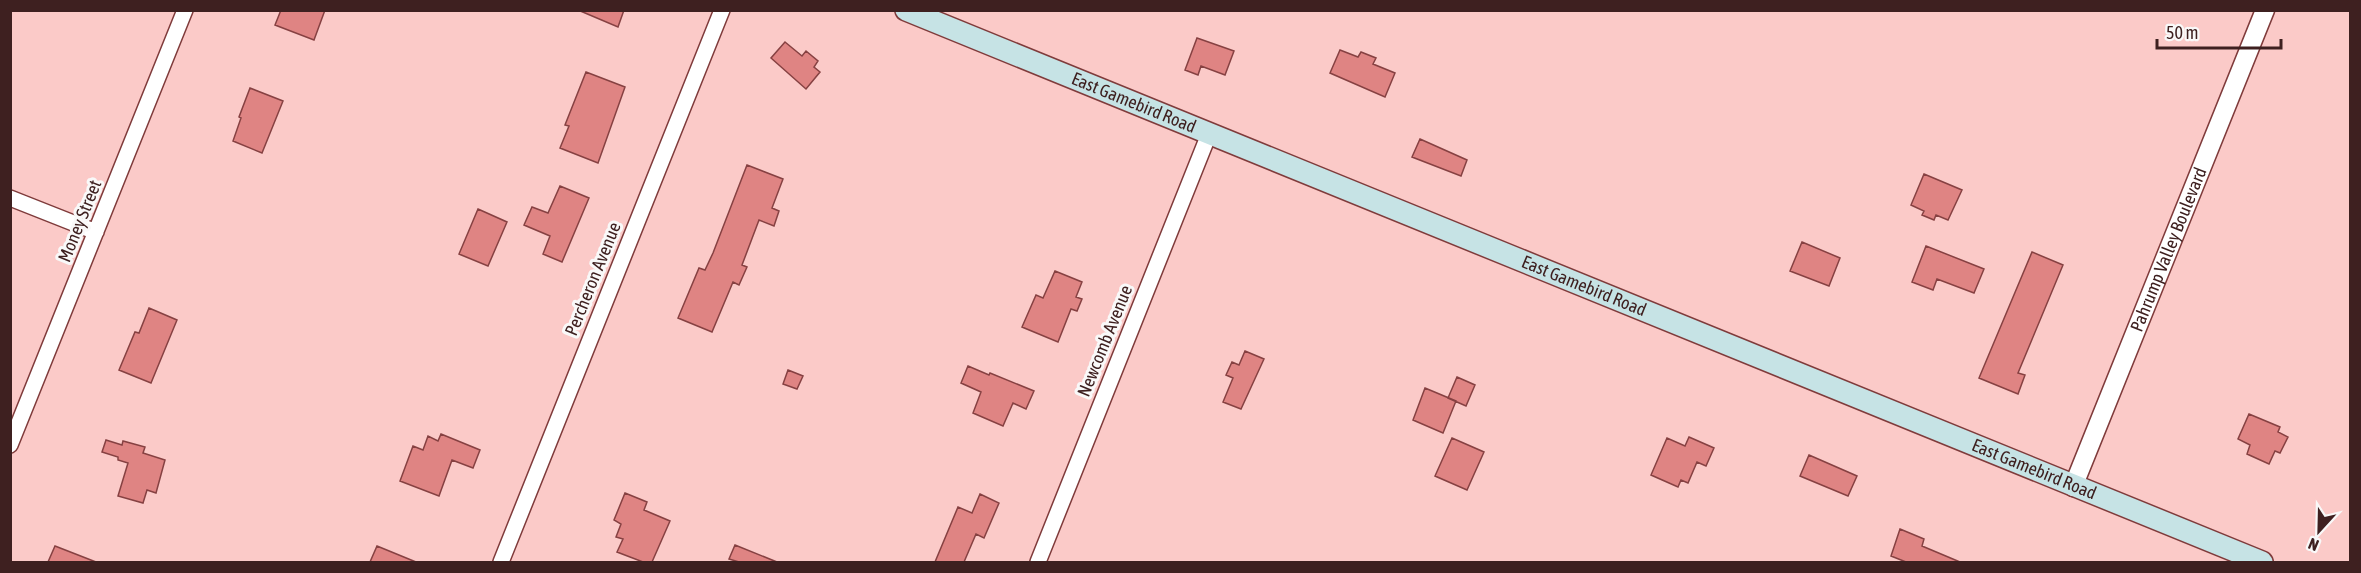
<svg xmlns="http://www.w3.org/2000/svg" width="2361" height="573" font-family="'Asap Condensed',sans-serif">
<style>
.building{fill:#df8483;stroke:#864142;stroke-width:1.5}
.lines{fill:none;stroke-linecap:round;stroke-linejoin:round}
.minor-casing{stroke:#7f3b3b;stroke-width:18}
.tertiary-casing{stroke:#7f3b3b;stroke-width:21}
.secondary-casing{stroke:#7f3b3b;stroke-width:24}
.minor{stroke:#fff;stroke-width:15}
.tertiary{stroke:#fff;stroke-width:18}
.secondary{stroke:#c6e3e5;stroke-width:21}
.labels{text-anchor:middle;stroke-width:6;stroke-linejoin:round;paint-order:stroke}
.street-label{font-size:18px;fill:#3e2020;stroke:#f9f9f9}
</style>
<rect width="100%" height="100%" fill="#fbcac8"/>
<path class="building" d="M 281,10 L 325,10 L 314,40 L 275,25 Z
M 578,10 L 624,10 L 618,27 Z
M 1197,38 L 1234,51 L 1225,75 L 1201,66 L 1198,75 L 1185,70 Z
M 785,42 L 802,56 L 806,51 L 818,61 L 814,67 L 820,72 L 806,89 L 771,58 Z
M 1340,50 L 1358,57 L 1361,52 L 1376,58 L 1373,64 L 1395,73 L 1385,97 L 1330,73 Z
M 586,72 L 625,87 L 598,163 L 560,148 L 569,126 L 565,125 Z
M 250,88 L 283,101 L 262,153 L 233,141 L 241,118 L 239,117 Z
M 1420,139 L 1467,160 L 1461,176 L 1412,157 Z
M 747,165 L 783,179 L 772,208 L 779,211 L 774,226 L 759,220 L 742,265 L 747,267 L 739,285 L 733,282 L 712,332 L 678,318 L 699,268 L 705,270 L 713,253 Z
M 1924,174 L 1962,190 L 1948,220 L 1936,215 L 1934,220 L 1922,215 L 1924,211 L 1911,205 Z
M 560,186 L 589,198 L 562,262 L 543,254 L 550,236 L 524,225 L 532,207 L 548,213 Z
M 478,209 L 507,222 L 488,266 L 459,254 Z
M 1802,242 L 1840,258 L 1829,286 L 1790,271 Z
M 1926,246 L 1984,269 L 1974,293 L 1937,279 L 1933,290 L 1912,282 Z
M 2032,252 L 2063,265 L 2018,373 L 2025,375 L 2018,394 L 1979,378 Z
M 1055,271 L 1082,282 L 1076,297 L 1082,299 L 1077,311 L 1071,309 L 1058,342 L 1022,327 L 1036,295 L 1043,298 Z
M 149,308 L 177,320 L 151,383 L 119,370 L 135,332 L 139,333 Z
M 1245,351 L 1264,359 L 1241,409 L 1223,402 L 1233,378 L 1226,375 L 1232,362 L 1239,365 Z
M 968,366 L 989,375 L 990,373 L 1034,391 L 1026,409 L 1013,403 L 1003,426 L 973,413 L 981,392 L 961,383 Z
M 788,370 L 803,376 L 797,389 L 783,384 Z
M 1457,377 L 1475,385 L 1466,406 L 1448,398 Z
M 1425,388 L 1456,401 L 1443,433 L 1413,420 Z
M 2249,414 L 2280,427 L 2278,432 L 2288,437 L 2280,453 L 2275,451 L 2269,464 L 2247,454 L 2250,445 L 2238,439 Z
M 441,434 L 480,450 L 473,468 L 452,460 L 439,496 L 400,481 L 413,446 L 423,450 L 428,436 L 438,441 Z
M 1689,437 L 1714,448 L 1706,466 L 1697,462 L 1688,483 L 1681,480 L 1678,487 L 1651,475 L 1667,438 L 1685,446 Z
M 1452,438 L 1484,452 L 1467,490 L 1435,476 Z
M 106,440 L 122,445 L 123,441 L 145,447 L 143,453 L 165,460 L 156,493 L 147,490 L 143,503 L 118,496 L 128,463 L 118,460 L 118,457 L 102,452 Z
M 1809,455 L 1857,476 L 1848,496 L 1800,476 Z
M 625,493 L 647,502 L 644,510 L 670,521 L 652,562 L 643,562 L 617,552 L 623,539 L 616,537 L 621,524 L 614,520 Z
M 980,494 L 999,503 L 984,538 L 976,534 L 964,562 L 935,562 L 958,507 L 972,513 Z
M 1900,529 L 1924,539 L 1922,546 L 1960,562 L 1906,562 L 1891,556 Z
M 735,545 L 777,562 L 739,562 L 729,559 Z
M 55,546 L 96,562 L 48,562 Z
M 377,546 L 416,562 L 370,562 Z"/>
<g class="lines">
<g class="minor-casing">
<path id="minor" d="M 10,198 L 96,232
M 10,445 L 185,10
M 501,562 L 722,10
M 1038,562 L 1209,134"/>
</g>
<g class="tertiary-casing">
<g id="tertiary">
<path id="s1" d="M 2073,487 L 2265,10"/>
</g>
</g>
<g class="secondary-casing">
<g id="secondary">
<path id="s2" d="M 906,10 L 2262,562"/>
</g>
</g>
<use href="#minor" class="minor"/>
<use href="#tertiary" class="tertiary"/>
<use href="#secondary" class="secondary"/>
</g>
<g class="labels">
<g class="street-label">
<text dy="6" stroke="none"><textPath href="#s2" startOffset="246">East Gamebird Road</textPath></text>
<text transform="translate(80 221) rotate(-68)" y="6">Money Street</text>
<text dy="6" stroke="none"><textPath href="#s1" startOffset="256">Pahrump Valley Boulevard</textPath></text>
<text transform="translate(593 279) rotate(-68)" y="6">Percheron Avenue</text>
<text dy="6" stroke="none"><textPath href="#s2" startOffset="732">East Gamebird Road</textPath></text>
<text transform="translate(1105 341) rotate(-68)" y="6">Newcomb Avenue</text>
<text dy="6" stroke="none"><textPath href="#s2" startOffset="1218">East Gamebird Road</textPath></text>
</g>
</g>
<rect width="2361" height="573" fill="none" stroke="#3e2020" stroke-width="24"/>
<g transform="translate(2319 531) rotate(202)" stroke="#f9f9f9" stroke-width="4.5" paint-order="stroke">
<path d="M0-4.5L10 22L0 15L-10 22Z" fill="#3e2020"/>
<text y="-9" font-size="16" font-weight="bold" text-anchor="middle" fill="#3e2020">N</text>
</g>
<path d="M2157 39v9h124v-9" fill="none" stroke="#3e2020" stroke-width="3"/>
<text x="2166" y="39" font-size="18" fill="#3e2020" stroke="#f9f9f9" stroke-width="4.5" paint-order="stroke">50 m</text>
</svg>
